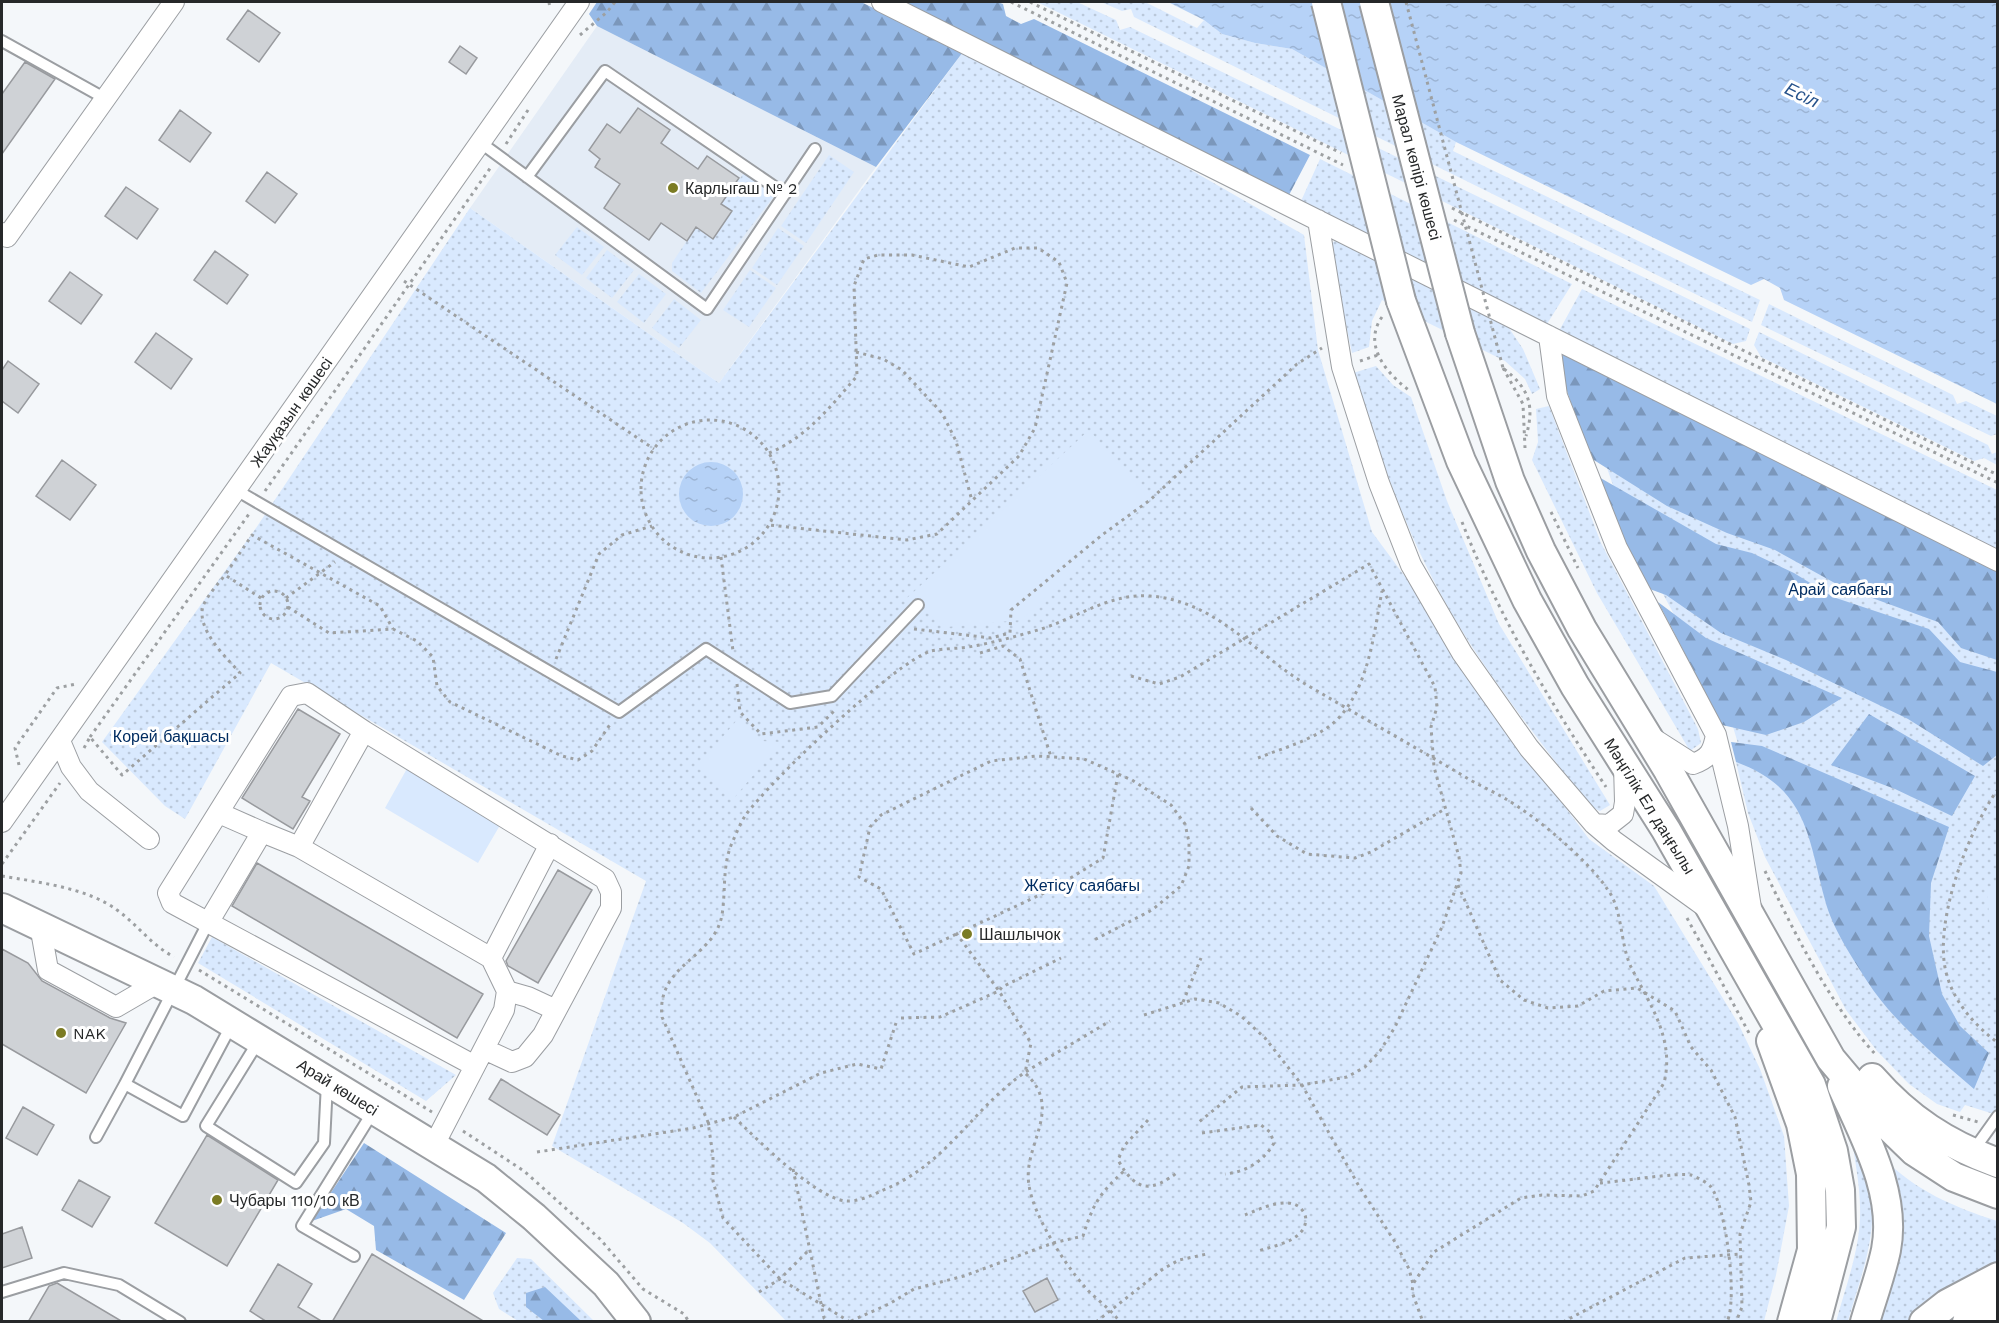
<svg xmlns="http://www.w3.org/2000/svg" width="1999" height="1323" font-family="'Work Sans',sans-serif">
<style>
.built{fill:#e4ecf6}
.green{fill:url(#green-dots)}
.forest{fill:url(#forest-firs)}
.pitch{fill:#d9e9fe}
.water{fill:url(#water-ripples)}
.building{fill:#cfd2d6;stroke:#989a9e;stroke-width:1.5}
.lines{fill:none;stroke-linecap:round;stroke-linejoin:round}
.lane-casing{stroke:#9b9ea2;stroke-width:14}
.street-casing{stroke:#9b9ea2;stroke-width:22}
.secondary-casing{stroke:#9b9ea2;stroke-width:32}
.path{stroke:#9da0a2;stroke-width:3;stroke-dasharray:3 4.5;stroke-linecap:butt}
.lane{stroke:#fff;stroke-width:10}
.street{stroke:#fff;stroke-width:20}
.secondary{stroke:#fff;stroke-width:28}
.secondary-bridge-casing{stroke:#9b9ea2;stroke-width:32;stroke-linecap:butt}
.path-bridge{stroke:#9da0a2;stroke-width:3;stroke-dasharray:3 4.5;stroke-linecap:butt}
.secondary-bridge{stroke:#fff;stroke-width:28}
.poi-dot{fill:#7b7b23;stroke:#fff;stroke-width:2}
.labels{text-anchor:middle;stroke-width:6;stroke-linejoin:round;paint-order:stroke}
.street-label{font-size:16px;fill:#262829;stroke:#fff}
.poi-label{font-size:16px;fill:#262829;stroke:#fff;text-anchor:start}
.park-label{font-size:16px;fill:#002c61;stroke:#fff}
.water-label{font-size:18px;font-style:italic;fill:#26528b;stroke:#fff}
</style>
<defs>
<pattern id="green-dots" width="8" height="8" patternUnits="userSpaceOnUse" patternTransform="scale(1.5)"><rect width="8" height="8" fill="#d9e9fe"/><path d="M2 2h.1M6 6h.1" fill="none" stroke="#bac8da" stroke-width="1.8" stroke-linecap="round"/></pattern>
<pattern id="forest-firs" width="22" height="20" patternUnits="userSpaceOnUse" patternTransform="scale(1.5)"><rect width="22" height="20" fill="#97bae7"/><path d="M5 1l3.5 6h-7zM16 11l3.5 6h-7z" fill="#7b97bb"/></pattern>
<pattern id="water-ripples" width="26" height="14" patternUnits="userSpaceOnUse" patternTransform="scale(1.5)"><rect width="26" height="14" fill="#b6d2f7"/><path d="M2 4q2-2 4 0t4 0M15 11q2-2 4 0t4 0" fill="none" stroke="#9cb4d4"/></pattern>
</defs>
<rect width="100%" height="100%" fill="#f4f7fa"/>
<path class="built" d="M 597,26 L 876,167 L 719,383 L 470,208 Z"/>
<path class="green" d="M 1037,2 L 1077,2 L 1116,20 L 1120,30 L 1130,27 L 1750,329 L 1746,341 L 1733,344 Z
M 1101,2 L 1145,2 L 1197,28 L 1204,20 L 1222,34 L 1255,43 L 1292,49 L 1456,142 L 1453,151 L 1760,300 L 1752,322 L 1134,17 L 1131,9 L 1122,11 Z
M 963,52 L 1184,166 L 1304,235 L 1318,350 L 1372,532 L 1409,582 L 1463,671 L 1589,839 L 1654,886 L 1738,1023 L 1760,1069 L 1784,1136 L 1789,1206 L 1776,1275 L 1764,1321 L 786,1321 L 710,1243 L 683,1223 L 552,1146 L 646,881 L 271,663 L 185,819 L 165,806 L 102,742 L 256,528 L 470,208 L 719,383 Z
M 829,155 L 854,172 L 806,243 L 781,226 Z
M 1320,159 L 1572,284 L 1547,324 L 1301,201 Z
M 744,173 L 774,196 L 701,293 L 672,271 L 672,263 L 696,227 L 713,239 L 732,212 L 721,204 Z
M 577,227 L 604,247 L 582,275 L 555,255 Z
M 778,228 L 804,246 L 777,285 L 752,268 Z
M 1337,239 L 1509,328 L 1523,349 L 1540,389 L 1532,394 L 1525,379 L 1505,361 L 1382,300 L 1372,321 L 1369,347 L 1352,353 L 1329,246 Z
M 607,250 L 634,270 L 612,298 L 586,278 Z
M 750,270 L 776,288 L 749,327 L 723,310 Z
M 639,274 L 666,294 L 644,323 L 617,302 Z
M 1582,289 L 1997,490 L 1997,1115 L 1965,1105 L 1960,1112 L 1937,1104 L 1909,1084 L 1877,1051 L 1846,1010 L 1765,857 L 1748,813 L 1736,762 L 1744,764 L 1731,720 L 1629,531 L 1559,331 Z
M 674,299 L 701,320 L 679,348 L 652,328 Z
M 1769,304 L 1953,395 L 1957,404 L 1966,401 L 1997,416 L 1997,434 L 1991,436 L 1761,325 Z
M 1759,332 L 1988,445 L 1992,454 L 1997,452 L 1997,465 L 1984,458 L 1974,461 L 1761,357 L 1754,345 Z
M 1376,366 L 1393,385 L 1411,397 L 1447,501 L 1499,624 L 1610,805 L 1600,811 L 1589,806 C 1537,736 1479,667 1438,589 C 1401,520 1377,447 1353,373 Z
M 1549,406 L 1601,543 L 1698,729 L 1701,743 L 1690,751 L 1597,593 L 1532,460 L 1538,442 L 1536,409 Z
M 212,937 L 456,1075 L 426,1101 L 198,963 Z
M 1851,1134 C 1858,1153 1866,1171 1870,1191 C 1879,1234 1859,1281 1848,1321 L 1836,1322 C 1845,1288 1859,1253 1860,1217 C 1861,1189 1855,1162 1851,1134 Z
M 1883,1158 C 1916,1191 1954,1207 1997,1221 L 1998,1321 L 1879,1322 C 1896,1260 1917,1219 1883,1158 Z
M 517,1258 L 531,1259 L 594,1321 L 518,1321 L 499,1309 L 493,1293 Z"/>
<path class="forest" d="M 597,2 L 861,2 L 963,52 L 876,167 L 597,26 L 589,14 Z
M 902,2 L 997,2 L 1003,4 L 1006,16 L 1021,24 L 1034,19 L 1310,155 L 1289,195 Z
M 1563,354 L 1997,572 L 1997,660 L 1961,648 L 1938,622 L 1842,587 L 1775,550 L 1727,533 L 1667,506 L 1589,457 L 1558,364 Z
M 1597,476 L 1716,544 L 1752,553 L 1794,573 L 1833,597 L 1929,629 L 1960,662 L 1997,672 L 1997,755 L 1983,766 L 1908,719 L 1786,660 L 1721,633 L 1666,595 L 1647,588 L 1627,548 Z
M 1658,602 L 1706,638 L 1842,698 L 1804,722 L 1766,735 L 1722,725 Z
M 1869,714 L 1975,776 L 1952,816 L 1895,789 L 1831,765 Z
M 1731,742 L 1762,746 L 1949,827 L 1931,883 L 1929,936 L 1942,994 L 1960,1026 L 1989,1053 L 1974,1089 C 1936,1056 1894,1023 1867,981 C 1852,957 1832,928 1825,900 C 1808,838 1808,788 1736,762 Z
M 364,1143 L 506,1233 L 464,1300 L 376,1250 L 374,1226 L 346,1209 L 312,1221 Z
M 545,1287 L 581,1321 L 544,1321 L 526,1307 L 526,1293 Z"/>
<path class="pitch" d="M 1089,430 L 1150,500 L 1021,620 L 947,627 L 907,598 Z
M 737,720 L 761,741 L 781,742 L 734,798 L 697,767 Z
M 409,765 L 503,820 L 478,863 L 385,808 Z
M 1997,886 L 1998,989 L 1994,990 L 1987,887 Z"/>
<path class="water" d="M 1168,2 L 1997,2 L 1997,404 L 1784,300 L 1780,288 L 1764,279 L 1751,285 L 1456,142 L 1292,49 L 1255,43 L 1222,34 L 1204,20 Z
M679 494a32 32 0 1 1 64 0a32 32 0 1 1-64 0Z"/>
<path class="building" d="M 248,10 L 280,33 L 259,62 L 227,39 Z
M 460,46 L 477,58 L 466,74 L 449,62 Z
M 25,62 L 55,79 L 2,154 L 2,94 Z
M 638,108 L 670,130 L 661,143 L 698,169 L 707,156 L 739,178 L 721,204 L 732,211 L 713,239 L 696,227 L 687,241 L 661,223 L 649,240 L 604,208 L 620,184 L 595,167 L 600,159 L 589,150 L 607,124 L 620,133 Z
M 180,110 L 211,133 L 190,162 L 159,140 Z
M 267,172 L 297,194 L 275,223 L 246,201 Z
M 126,187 L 158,209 L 137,239 L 105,216 Z
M 215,251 L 248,275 L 227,304 L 194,280 Z
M 70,272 L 102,295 L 81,324 L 49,301 Z
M 156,333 L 192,359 L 171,389 L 135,362 Z
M 8,361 L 39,384 L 18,413 L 2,401 L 2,370 Z
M 62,460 L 96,485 L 70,520 L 36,496 Z
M 298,709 L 340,734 L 302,797 L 310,801 L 293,829 L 242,798 Z
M 257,863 L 483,994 L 457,1038 L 232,906 Z
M 558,870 L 592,890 L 538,983 L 508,966 L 506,961 Z
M 2,949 L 28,963 L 42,981 L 110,1018 L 126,1023 L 86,1093 L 2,1044 Z
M 501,1079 L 560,1115 L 547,1135 L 489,1099 Z
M 23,1107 L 54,1125 L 37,1155 L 6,1138 Z
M 207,1135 L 278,1180 L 227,1266 L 155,1223 Z
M 79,1180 L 110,1197 L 92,1227 L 62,1210 Z
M 22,1227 L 32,1258 L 2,1268 L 2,1234 Z
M 372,1254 L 485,1322 L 332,1322 Z
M 278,1264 L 312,1284 L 298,1307 L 323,1322 L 267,1322 L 250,1311 Z
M 1047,1278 L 1058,1300 L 1035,1312 L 1023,1291 Z
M 57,1283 L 123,1322 L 28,1322 L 49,1286 Z"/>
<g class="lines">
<g class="lane-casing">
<path id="lane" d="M 2,41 L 106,99
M 481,143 L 707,309 L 815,149
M 527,177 L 605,71 L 785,194
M 236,490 L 619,712 L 706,649 L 790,703 L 832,696 L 918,605
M 208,923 L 125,1084 L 183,1116 L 232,1024
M 258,1042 L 206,1126 L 296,1183 L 324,1143 L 327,1083
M 96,1137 L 125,1084
M 1973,1151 L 1998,1116
M 354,1256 L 302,1226 L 374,1110
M 2,1292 L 64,1273 L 119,1285 L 180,1322"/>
</g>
<g class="street-casing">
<path id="street" d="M 882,2 L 1998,561
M 1318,220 L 1342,367 L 1379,483 L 1411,565 L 1462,653 L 1529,748 L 1594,824
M 2,233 L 7,237 L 174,2
M 1549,336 L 1557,396 L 1617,548 L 1716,735 L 1738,826 L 1751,908
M 364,731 L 605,879 L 611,892 L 611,908 L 543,1035 L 525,1057 L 512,1062 L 484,1049
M 1654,739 L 1693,764 C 1710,758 1713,751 1716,735
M 60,741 L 71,767 L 89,791 L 149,839
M 1624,765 L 1625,802 L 1623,814 L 1609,825 L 1594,824 L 1614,841 L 1704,906
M 219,813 L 262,832
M 2,822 L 579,2
M 299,847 L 364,731 L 307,693 L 291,696 L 168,893 L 172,903 L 475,1066
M 208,923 L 262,832 L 299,847 L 491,958 L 507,991 L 504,1010 L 434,1145
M 40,925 L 48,970 L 116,1007 L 159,982
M 491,958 L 550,844
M 507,991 L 528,997 L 556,1010"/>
</g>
<g class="secondary-casing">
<path id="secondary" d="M 1401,301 L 1461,461 L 1527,600 L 1575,686 L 1666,830 L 1811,1085 L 1833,1151 L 1840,1190 L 1841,1227 L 1816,1322
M 1460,333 L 1510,481 L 1541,551 L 1582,629 L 1668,770 L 1831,1059 L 1884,1122 L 1914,1151 L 1954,1177 L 1998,1194
M 2,908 L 194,1000 L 486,1178 L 534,1217 L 606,1284 L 636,1322
M 1771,1041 L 1801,1124 L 1811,1174 L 1812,1250 L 1792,1322
M 1872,1078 C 1908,1119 1946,1144 1998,1163
M 1842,1086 C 1864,1136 1897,1193 1886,1250 C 1881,1274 1872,1298 1865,1322
M 1924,1322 L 1947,1304 L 1998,1277
M 1967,1322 L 1998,1303"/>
</g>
<path class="path" d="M 549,2 L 550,9
M 1011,2 L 1343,165
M 1030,2 L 1341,153
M 580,35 L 607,12 L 615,2
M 506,144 L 530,107
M 1452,208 L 1998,475
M 1454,220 L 1998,483
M 404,281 L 654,449
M 1382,317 C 1362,345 1387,374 1410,391
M 856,352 L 883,359 L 902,370 L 942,413 L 956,441 L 972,501
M 1360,361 L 1378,355
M 1503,368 L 1523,404 L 1525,448
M 1504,369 C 1529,388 1535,406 1526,436
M641 489a69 69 0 1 1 138 0a69 69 0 1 1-138 0Z
M 769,453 C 806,438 832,405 857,376 L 854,286 L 864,259 L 878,255 L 912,255 L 969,267 L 1015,248 L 1038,248 L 1059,262 L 1067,283 L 1035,428 L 1019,456 L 937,534 L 907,540 L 769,525
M 265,491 L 491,167
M 1551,512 L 1578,568
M 1462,522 C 1499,617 1550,702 1606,787
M 721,557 L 733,651
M260 605a14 14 0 1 1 28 0a14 14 0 1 1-28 0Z
M 261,598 L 225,575 L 252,535 L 380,606 L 393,629
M 286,598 L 335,562
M 288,607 L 329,633 L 393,629 L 417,641 L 433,657 L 437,686 L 450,702 L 562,756 L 578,760 L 592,751 L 611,723
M 914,629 L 991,638 L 1010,633 L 1011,610 L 1102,535 L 1150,500 L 1297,364 L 1322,348
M 980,653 L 1003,646 L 1020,659 L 1051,757
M 556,659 L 599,554 L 622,535 L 652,526
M 1131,676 L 1159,684 L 1180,677 L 1369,564 L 1435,687 L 1437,707 L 1431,727 L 1434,767 L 1459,857 L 1461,873 L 1442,927 L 1395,1027 L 1380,1051 L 1365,1067 L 1347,1077 L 1302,1085 L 1242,1087 L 1199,1122
M 737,684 L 740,712 L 761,734 L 818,727 L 835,710
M 90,737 L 249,514
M 84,748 L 90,737 L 122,775 L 240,673 C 227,658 196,630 203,606 C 207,596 218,584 225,575
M 1258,758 C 1285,747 1325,737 1343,713 C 1370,679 1374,632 1382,591
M 19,765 L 15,748 L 57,688 L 76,684
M 1998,789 C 1968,831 1930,928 1948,979 C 1957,1006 1976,1026 1998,1043
M 1251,808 L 1277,836 L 1307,854 L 1355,858 L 1371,852 L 1445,809
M 2,864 L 60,783
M 1765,871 C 1792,929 1832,1008 1876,1055
M 2,876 C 37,882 88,888 117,910 C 138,925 150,944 174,957
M 1064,882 L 1103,858 L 1118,774
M 1458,885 L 1500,980 L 1524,1000 L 1548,1008 L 1578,1006 L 1604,991 L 1637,988 L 1675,1011 L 1691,1047 L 1711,1070 L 1735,1117 L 1749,1185 L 1751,1202 L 1740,1234 L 1742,1307 L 1736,1322
M 1044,893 L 914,954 L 881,889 L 859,877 L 870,827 L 881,815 L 991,761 L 1037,756 L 1084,759 L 1132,780 L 1171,805 L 1185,824 L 1189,842 L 1189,866 L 1181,886 L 1152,910 L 1094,940
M 1687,918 L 1749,1033
M 956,933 L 999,991 L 1031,1043 L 1025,1073 C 1065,1109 1022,1145 1029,1185 C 1033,1215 1064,1263 1084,1286 C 1095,1299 1110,1308 1120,1322
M 199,970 L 432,1112
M 1183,1002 L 1201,958
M 1144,1015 L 1195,999 L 1219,1003 L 1241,1016 L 1265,1038 L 1302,1085 L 1360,1188 L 1395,1242 L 1409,1269 L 1413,1284 L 1412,1292 L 1423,1322
M 901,1018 L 940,1017 L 999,991 L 1002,987 L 1061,958
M 1953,1115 L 1978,1122
M 734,1117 C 757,1139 815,1198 846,1201 C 857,1202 871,1196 881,1191 C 947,1165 970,1111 1024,1073 C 1052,1055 1082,1038 1110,1021
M 1148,1120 L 1124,1146 L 1118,1160 C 1136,1192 1150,1193 1178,1172
M 463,1131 L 524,1171 L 600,1239 L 643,1289 L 684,1314 L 689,1322
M 1202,1133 L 1261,1125 L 1270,1132 L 1274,1143 C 1264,1161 1246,1172 1225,1174
M 537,1152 L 693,1128 L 734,1117 L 821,1073 L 857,1064 L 881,1069 L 896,1023
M 793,1169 L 824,1318 L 828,1322
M 1600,1183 C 1616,1182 1680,1172 1691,1175 C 1697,1177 1708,1183 1711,1187 C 1726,1207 1738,1299 1727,1322
M 1245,1215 C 1260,1209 1295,1191 1305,1215 C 1307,1220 1305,1228 1301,1232 C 1292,1243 1270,1247 1258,1251
M 759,1292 L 780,1279 L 810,1249
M 851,1321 L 889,1304 L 914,1289 L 964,1276 L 1053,1243 L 1083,1236 C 1093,1204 1099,1194 1124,1171
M 850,1322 L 780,1279 L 723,1218 L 713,1181 L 713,1156 L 708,1122 L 662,1017 C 656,964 714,959 722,915 C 726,890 722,866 732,843 C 736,834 740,824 745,816 C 767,784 896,661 931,651 C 944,648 960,649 974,646 C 996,642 1017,636 1038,630 C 1075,619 1109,593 1150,596 C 1216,601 1254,653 1307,685 C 1361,717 1417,748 1472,781 C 1483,787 1494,792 1504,798 C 1536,816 1588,860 1608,890 C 1623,911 1620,944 1631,967 C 1650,1005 1675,1039 1664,1083 L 1594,1191 L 1582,1196 L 1542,1195 L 1521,1198 L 1434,1252 L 1413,1284
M 1096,1322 L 1163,1269 L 1179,1260 L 1207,1254
M 1563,1322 L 1685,1258 L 1741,1254"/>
<use href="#lane" class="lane"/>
<use href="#street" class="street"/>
<use href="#secondary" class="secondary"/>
<g class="secondary-bridge-casing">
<path id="secondary-bridge" d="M 1326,2 L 1401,301
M 1374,2 L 1460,333"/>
</g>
<path class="path-bridge" d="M 1406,2 L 1503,368"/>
<use href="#secondary-bridge" class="secondary-bridge"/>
</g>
<g class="poi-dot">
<circle cx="673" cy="188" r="6"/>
<circle cx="967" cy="934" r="6"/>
<circle cx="61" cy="1033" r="6"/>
<circle cx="217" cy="1200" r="6"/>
</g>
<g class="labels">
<g class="street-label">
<text transform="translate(1417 167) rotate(75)" y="6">Марал көпірі көшесі</text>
<text transform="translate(291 412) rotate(-55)" y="6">Жауқазын көшесі</text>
<text transform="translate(1650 806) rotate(58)" y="6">Мәңгілік Ел даңғылы</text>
<text transform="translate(338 1087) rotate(32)" y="6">Арай көшесі</text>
</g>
<g class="poi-label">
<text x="685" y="194">Карлыгаш № 2</text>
<text x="979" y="940">Шашлычок</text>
<text x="73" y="1039">NAK</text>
<text x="229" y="1206">Чубары 110/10 кВ</text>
</g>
<g class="park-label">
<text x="1840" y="595">Арай саябағы</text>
<text x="171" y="742">Корей бақшасы</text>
<text x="1082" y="891">Жетісу саябағы</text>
</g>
<g class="water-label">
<text transform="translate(1802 95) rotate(26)" y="6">Есіл</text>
</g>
</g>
<rect width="1999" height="1323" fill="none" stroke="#262829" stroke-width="6"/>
</svg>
